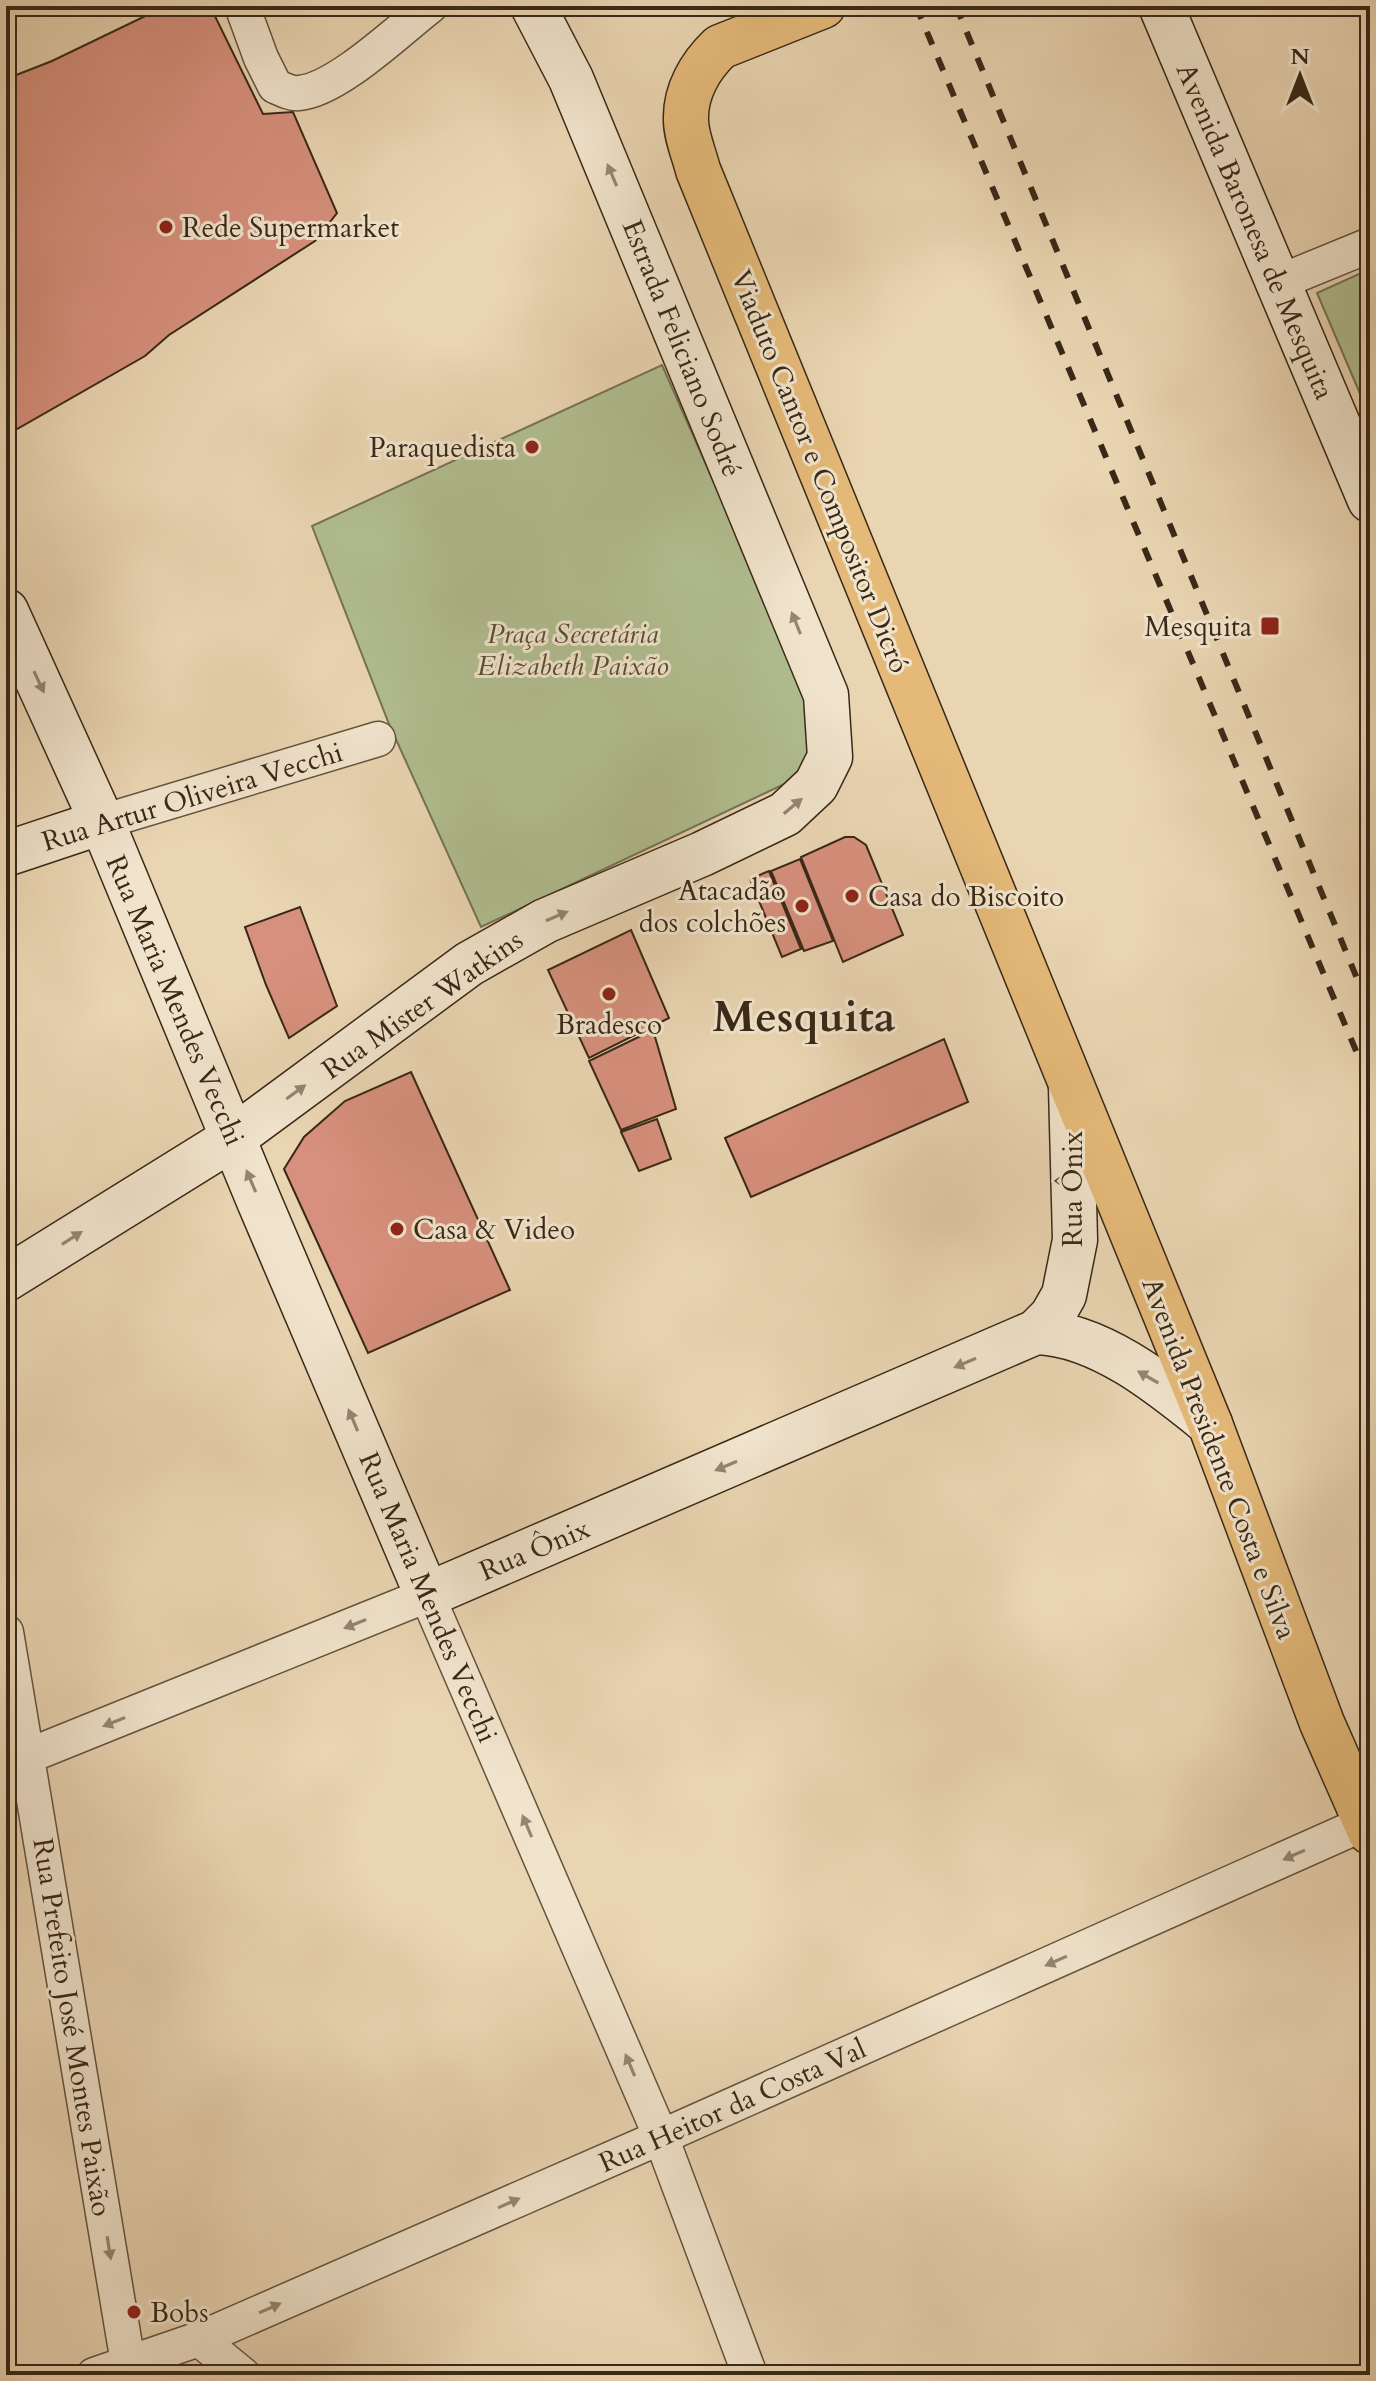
<svg xmlns="http://www.w3.org/2000/svg" width="1376" height="2381" font-family="Cardo,serif">
<style>
.green{fill:#b1be90;stroke:#747354;stroke-width:2}
.building{fill:#d7907d;stroke:#382817;stroke-width:2}
.lines{fill:none;stroke-linecap:round;stroke-linejoin:round}
.minor-casing{stroke:#64533e;stroke-width:37}
.secondary-casing{stroke:#382817;stroke-width:47}
.primary-casing{stroke:#382817;stroke-width:47}
.minor{stroke:#f1e4cd;stroke-width:34}
.secondary{stroke:#f1e4cd;stroke-width:44}
.primary{stroke:#e5ba79;stroke-width:44}
.rail{stroke:#382817;stroke-width:6;stroke-dasharray:14 14;stroke-linecap:butt}
.oneway{fill:#948672}
.poi-dot{fill:#8f2418;stroke:#f1e4cd;stroke-width:3}
.labels{text-anchor:middle;stroke-width:6;stroke-linejoin:round;paint-order:stroke}
.poi-label{font-size:28px;fill:#382817;stroke:#f1e4cd;text-anchor:start}
.street-label{font-size:28px;fill:#382817;stroke:#f1e4cd}
.park-label{font-size:28px;font-style:italic;fill:#564e35;stroke:#f1e4cd}
.town-label{font-size:44px;font-weight:bold;fill:#382817;stroke:#f1e4cd}
</style>
<rect width="100%" height="100%" fill="#ead5b2"/>
<filter id="stains"><feTurbulence type="fractalNoise" baseFrequency=".0025" numOctaves="4"/><feColorMatrix values="0 0 0 0 .2 0 0 0 0 .09 0 0 0 0 .02 0 0 0 .5 -.17"/></filter>
<radialGradient id="worn" r=".72"><stop offset=".6" stop-color="#630" stop-opacity="0"/><stop offset="1" stop-color="#630" stop-opacity=".3"/></radialGradient>
<path class="green" d="M 1370,269 L 1370,417 L 1317,293 Z
M 662,365 L 802,682 C 806,705 816,745 804,766 C 802,771 795,777 791,781 L 481,927 L 389,724 L 312,526 Z"/>
<path class="building" d="M 166,6 L 210,6 L 263,114 L 293,112 L 337,213 L 315,241 L 169,335 L 145,356 L 10,433 L 6,423 L 6,79 L 52,61 Z
M 845,837 L 854,837 L 866,845 L 903,935 L 843,962 L 801,857 Z
M 800,859 L 833,941 L 804,951 L 771,871 Z
M 769,871 L 801,949 L 782,957 L 750,879 Z
M 300,907 L 337,1006 L 289,1038 L 266,985 L 245,927 Z
M 631,930 L 669,1018 L 589,1058 L 548,970 Z
M 653,1030 L 676,1109 L 621,1130 L 589,1061 Z
M 944,1039 L 968,1102 L 751,1197 L 725,1138 Z
M 411,1072 L 510,1290 L 368,1353 L 284,1169 L 304,1137 L 345,1101 Z
M 657,1119 L 671,1159 L 639,1171 L 621,1132 Z"/>
<g class="lines">
<g class="minor-casing">
<path id="minor" d="M 242,6 L 261,58 L 275,86 C 282,89 291,94 299,93 C 337,90 399,30 430,6
M 1277,283 L 1370,245
M 102,822 L 378,739
M 6,1632 L 130,2375
M 28,1756 L 427,1595 L 661,2137 L 750,2375
M 199,2339 L 243,2375
M 94,2375 L 199,2339 L 661,2137 L 1365,1823"/>
</g>
<g class="secondary-casing">
<path id="secondary" d="M 1161,6 L 1370,500
M 6,611 L 102,822 L 259,1201 L 427,1595 L 1036,1332 L 1052,1316 L 1064,1295 L 1075,1240 L 1071,1087
M 6,854 L 102,822
M 6,1279 L 233,1138 L 469,964 L 545,921 L 702,854 L 785,814 L 816,785 L 830,757 L 826,695 L 571,79 L 533,6
M 1036,1332 C 1100,1334 1162,1385 1210,1424"/>
</g>
<g class="primary-casing">
<path id="primary" d="M 823,6 L 720,47 C 700,66 685,92 686,120 C 686,136 694,154 698,170 L 1210,1424 L 1322,1723 L 1370,1832"/>
</g>
<use href="#minor" class="minor"/>
<use href="#secondary" class="secondary"/>
<use href="#primary" class="primary"/>
<path class="rail" d="M 916,6 L 1370,1084
M 956,6 L 1370,1010"/>
</g>
<defs><path id="oneway-solid" d="M-6-.8H1V-3.2L6.5 0L1 3.2V.8H-6Z" transform="scale(2)"/></defs>
<g class="oneway">
<use href="#oneway-solid" transform="translate(612 175) rotate(-113)"/>
<use href="#oneway-solid" transform="translate(796 623) rotate(-112)"/>
<use href="#oneway-solid" transform="translate(39 682) rotate(65)"/>
<use href="#oneway-solid" transform="translate(793 806) rotate(-40)"/>
<use href="#oneway-solid" transform="translate(557 916) rotate(-23)"/>
<use href="#oneway-solid" transform="translate(296 1092) rotate(-36)"/>
<use href="#oneway-solid" transform="translate(251 1181) rotate(-113)"/>
<use href="#oneway-solid" transform="translate(72 1238) rotate(-32)"/>
<use href="#oneway-solid" transform="translate(965 1363) rotate(157)"/>
<use href="#oneway-solid" transform="translate(1148 1377) rotate(-150)"/>
<use href="#oneway-solid" transform="translate(353 1420) rotate(-113)"/>
<use href="#oneway-solid" transform="translate(726 1466) rotate(157)"/>
<use href="#oneway-solid" transform="translate(355 1624) rotate(158)"/>
<use href="#oneway-solid" transform="translate(114 1722) rotate(158)"/>
<use href="#oneway-solid" transform="translate(527 1826) rotate(-113)"/>
<use href="#oneway-solid" transform="translate(1294 1855) rotate(156)"/>
<use href="#oneway-solid" transform="translate(1056 1961) rotate(156)"/>
<use href="#oneway-solid" transform="translate(630 2065) rotate(-113)"/>
<use href="#oneway-solid" transform="translate(509 2203) rotate(-24)"/>
<use href="#oneway-solid" transform="translate(109 2248) rotate(81)"/>
<use href="#oneway-solid" transform="translate(270 2308) rotate(-24)"/>
</g>
<g class="poi-dot">
<circle cx="166" cy="227" r="8"/>
<circle cx="532" cy="447" r="8"/>
<rect x="1260" y="616" width="20" height="20" rx="4"/>
<circle cx="852" cy="896" r="8"/>
<circle cx="802" cy="906" r="8"/>
<circle cx="609" cy="994" r="8"/>
<circle cx="397" cy="1229" r="8"/>
<circle cx="134" cy="2312" r="8"/>
</g>
<g class="labels">
<g class="poi-label">
<text x="182" y="237">Rede Supermarket</text>
<text x="516" y="457" text-anchor="end">Paraquedista</text>
<text x="1252" y="636" text-anchor="end">Mesquita</text>
<text x="786" y="900" text-anchor="end">Atacadão<tspan x="786" dy="32">dos colchões</tspan></text>
<text x="868" y="906">Casa do Biscoito</text>
<text x="609" y="1034" text-anchor="middle">Bradesco</text>
<text x="413" y="1239">Casa &amp; Video</text>
<text x="150" y="2322">Bobs</text>
</g>
<g class="street-label">
<text transform="translate(1256 231) rotate(67)" y="10">Avenida Baronesa de Mesquita</text>
<text transform="translate(683 348) rotate(68)" y="10">Estrada Feliciano Sodré</text>
<text transform="translate(821 471) rotate(68)" y="10">Viaduto Cantor e Compositor Dicró</text>
<text transform="translate(192 796) rotate(-17)" y="10">Rua Artur Oliveira Vecchi</text>
<text transform="translate(176 1000) rotate(67)" y="10">Rua Maria Mendes Vecchi</text>
<text transform="translate(422 1004) rotate(-35)" y="10">Rua Mister Watkins</text>
<text transform="translate(1072 1189) rotate(-90)" y="10">Rua Ônix</text>
<text transform="translate(1220 1458) rotate(69)" y="10">Avenida Presidente Costa e Silva</text>
<text transform="translate(534 1549) rotate(-23)" y="10">Rua Ônix</text>
<text transform="translate(429 1597) rotate(67)" y="10">Rua Maria Mendes Vecchi</text>
<text transform="translate(73 2027) rotate(81)" y="10">Rua Prefeito José Montes Paixão</text>
<text transform="translate(732 2105) rotate(-24)" y="10">Rua Heitor da Costa Val</text>
</g>
<g class="park-label">
<text x="573" y="643">Praça Secretária<tspan x="573" dy="32">Elizabeth Paixão</tspan></text>
</g>
<g class="town-label">
<text x="804" y="1031">Mesquita</text>
</g>
</g>
<rect width="1376" height="2381" fill="none" stroke="#ead5b2" stroke-width="32"/>
<rect x="8" y="8" width="1360" height="2365" fill="none" stroke="#382817" stroke-width="4"/>
<rect x="16" y="16" width="1344" height="2349" fill="none" stroke="#382817" stroke-width="2"/>
<g transform="translate(1300 76)" stroke="#f1e4cd" stroke-width="6" paint-order="stroke">
<path d="M0-6L14 30L0 20L-14 30Z" fill="#382817"/>
<text y="-12" font-size="22" font-weight="bold" text-anchor="middle" fill="#382817">N</text>
</g>
<rect width="100%" height="100%" filter="url(#stains)"/>
<rect width="100%" height="100%" fill="url(#worn)"/>
</svg>
